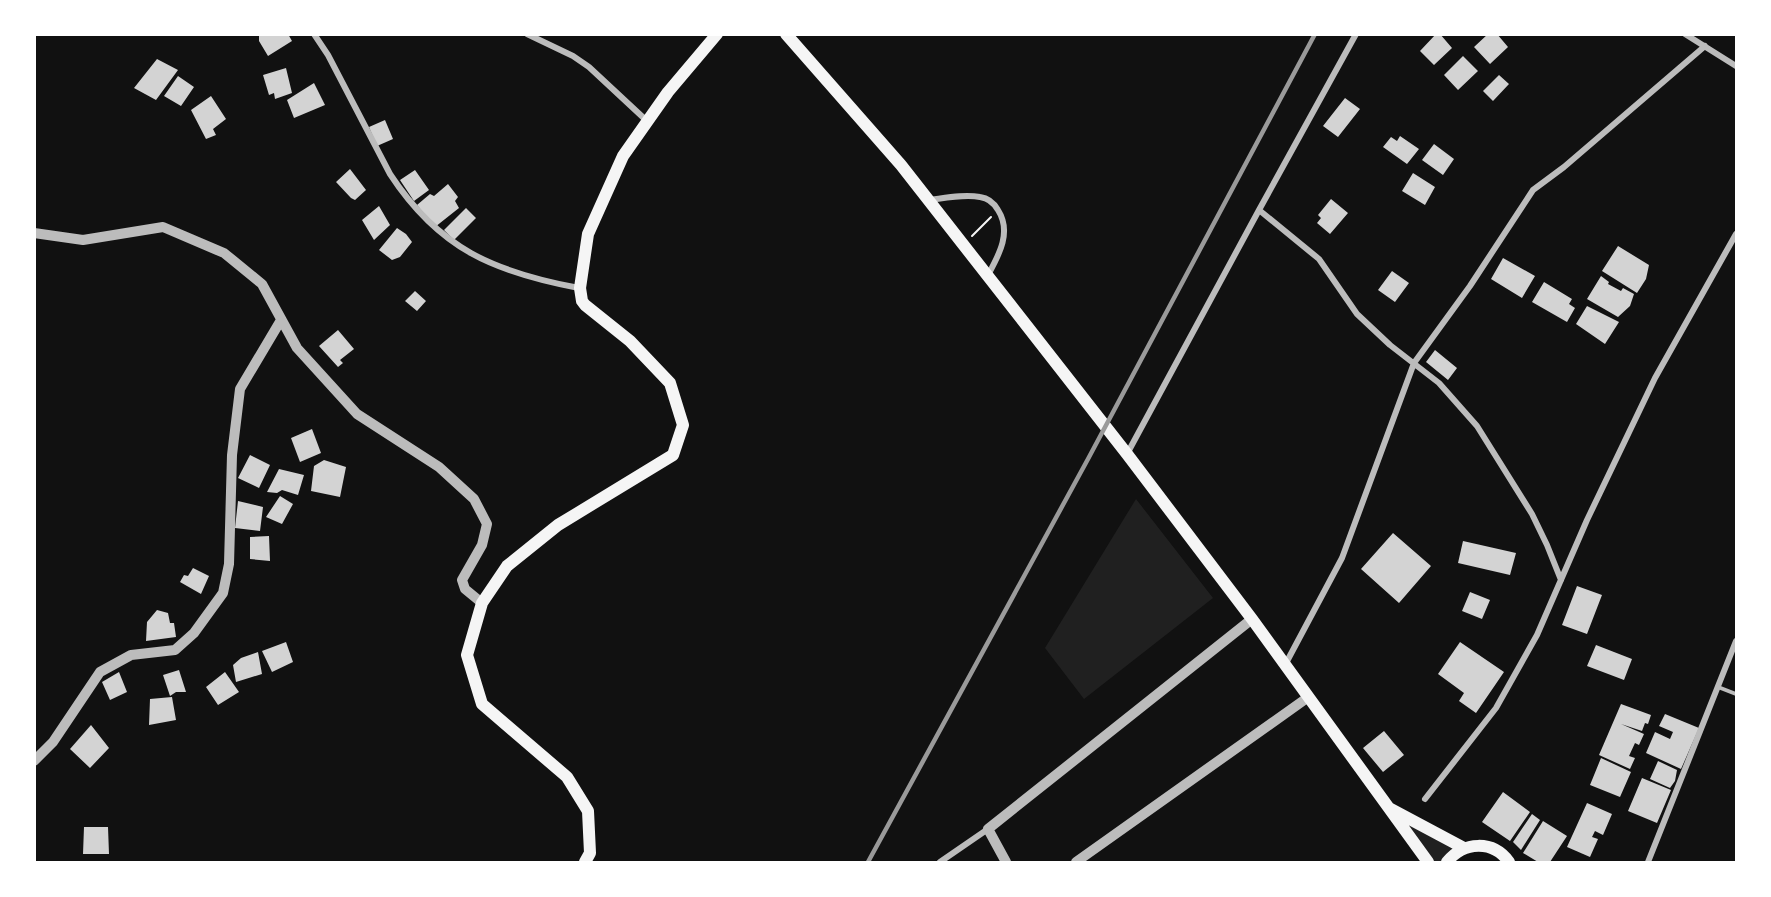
<svg xmlns="http://www.w3.org/2000/svg" width="1771" height="897" font-family="'Titillium Web',sans-serif">
<style>
.green{fill:#202020}
.building{fill:#d3d3d3}
.lines{fill:none;stroke-linecap:round;stroke-linejoin:round}
.path{stroke:#f5f5f5;stroke-width:2}
.service{stroke:#bcbcbc;stroke-width:4}
.minor{stroke:#bcbcbc;stroke-width:6}
.tertiary{stroke:#bcbcbc;stroke-width:10}
.secondary{stroke:#f5f5f5;stroke-width:12}
.rail{stroke:#9a9a9a;stroke-width:4.5}
</style>
<rect width="100%" height="100%" fill="#111"/>
<path class="green" d="M 1136,499 L 1213,598 L 1084,699 L 1045,648 Z
M 1392,811 L 1453,848 L 1441,862 L 1431,862 Z"/>
<path class="building" d="M 259,34 L 288,34 L 292,41 L 268,56 L 259,41 Z
M 1436,34 L 1440,34 L 1452,48 L 1434,65 L 1420,51 Z
M 1488,34 L 1497,34 L 1508,47 L 1490,64 L 1474,47 Z
M 1463,56 L 1478,71 L 1458,90 L 1444,75 Z
M 157,59 L 178,70 L 156,100 L 134,88 Z
M 286,68 L 292,93 L 275,99 L 274,93 L 269,95 L 263,75 Z
M 1499,75 L 1509,84 L 1493,101 L 1483,91 Z
M 178,76 L 194,87 L 181,106 L 164,96 Z
M 314,83 L 325,105 L 294,118 L 287,100 Z
M 211,96 L 226,119 L 213,129 L 216,135 L 206,139 L 191,110 Z
M 1345,98 L 1360,109 L 1338,137 L 1323,126 Z
M 385,120 L 393,139 L 377,146 L 369,127 Z
M 1400,136 L 1419,149 L 1407,164 L 1383,147 L 1391,137 L 1397,141 Z
M 1434,144 L 1454,159 L 1443,175 L 1422,160 Z
M 350,169 L 366,190 L 355,200 L 351,198 L 336,182 Z
M 415,170 L 429,190 L 414,201 L 400,180 Z
M 1413,173 L 1435,187 L 1425,205 L 1402,191 Z
M 448,184 L 458,197 L 455,201 L 459,208 L 435,227 L 417,205 L 430,194 L 434,196 Z
M 1331,199 L 1348,213 L 1330,234 L 1317,223 L 1321,218 L 1318,215 Z
M 379,206 L 390,225 L 374,240 L 362,220 Z
M 466,208 L 476,218 L 454,240 L 444,230 Z
M 397,228 L 406,234 L 412,242 L 400,257 L 392,260 L 379,250 Z
M 1618,246 L 1649,265 L 1646,279 L 1637,293 L 1602,271 Z
M 1503,258 L 1535,276 L 1522,298 L 1491,279 Z
M 1392,271 L 1409,283 L 1395,302 L 1378,290 Z
M 1601,276 L 1609,282 L 1608,284 L 1621,291 L 1623,288 L 1634,294 L 1630,306 L 1618,317 L 1587,299 Z
M 1544,282 L 1572,299 L 1569,304 L 1575,308 L 1567,322 L 1532,302 Z
M 415,291 L 426,301 L 417,311 L 405,301 Z
M 1587,306 L 1619,322 L 1605,344 L 1576,324 Z
M 338,330 L 354,349 L 340,360 L 343,363 L 338,367 L 319,346 Z
M 1435,350 L 1457,368 L 1448,380 L 1426,362 Z
M 312,429 L 321,453 L 300,462 L 291,438 Z
M 250,455 L 270,465 L 259,488 L 238,478 Z
M 324,460 L 346,467 L 340,497 L 311,491 L 314,466 Z
M 279,469 L 304,475 L 298,495 L 282,490 L 277,493 L 267,492 Z
M 280,496 L 293,504 L 282,524 L 266,517 Z
M 238,501 L 263,507 L 260,531 L 235,528 Z
M 1393,533 L 1431,566 L 1399,603 L 1361,569 Z
M 269,536 L 270,561 L 250,559 L 250,537 Z
M 1463,541 L 1516,553 L 1510,575 L 1458,563 Z
M 193,568 L 209,576 L 201,594 L 180,582 L 184,575 L 188,576 Z
M 1577,586 L 1602,595 L 1587,634 L 1562,625 Z
M 1470,592 L 1490,600 L 1482,619 L 1462,611 Z
M 157,610 L 168,613 L 170,623 L 174,623 L 176,637 L 146,641 L 147,622 Z
M 286,642 L 293,662 L 272,672 L 262,651 Z
M 1460,642 L 1504,672 L 1476,713 L 1459,701 L 1464,693 L 1438,674 Z
M 1596,645 L 1632,659 L 1624,680 L 1587,666 Z
M 258,652 L 262,674 L 236,682 L 233,665 L 241,658 Z
M 179,670 L 186,692 L 176,692 L 170,696 L 163,675 Z
M 119,672 L 127,692 L 110,700 L 102,682 Z
M 225,672 L 239,692 L 218,705 L 206,687 Z
M 172,697 L 176,720 L 149,725 L 150,699 Z
M 1621,704 L 1651,715 L 1648,724 L 1645,723 L 1642,731 L 1621,724 L 1644,734 L 1639,745 L 1635,743 L 1629,756 L 1635,758 L 1630,769 L 1599,755 Z
M 1665,714 L 1699,728 L 1681,769 L 1646,753 L 1655,732 L 1670,739 L 1673,732 L 1659,726 Z
M 91,725 L 109,748 L 90,768 L 70,749 Z
M 1384,731 L 1404,755 L 1383,772 L 1363,748 Z
M 1601,758 L 1631,772 L 1620,797 L 1590,785 Z
M 1658,761 L 1677,770 L 1675,781 L 1670,788 L 1650,779 Z
M 1642,778 L 1671,790 L 1657,823 L 1628,811 Z
M 1503,792 L 1530,812 L 1510,841 L 1482,822 Z
M 1587,803 L 1612,814 L 1603,835 L 1595,831 L 1592,837 L 1598,839 L 1590,857 L 1567,847 Z
M 1532,814 L 1540,820 L 1521,850 L 1513,842 Z
M 1543,821 L 1567,836 L 1550,862 L 1538,862 L 1523,853 Z
M 84,827 L 108,827 L 109,854 L 83,854 Z"/>
<g class="lines">
<path class="path" d="M 972,236 L 991,217"/>
<path class="service" d="M 1718,687 L 1736,694"/>
<path class="minor" d="M 314,34 L 328,55 L 390,174 C 439,249 494,272 579,288
M 527,34 L 573,56 L 589,67 L 647,121
M 1685,34 L 1736,66
M 929,200 C 945,198 964,194 980,197 C 988,198 994,203 998,210 C 1012,232 999,255 988,275
M 1259,210 L 1319,259 L 1357,314 L 1390,345 L 1439,383 L 1477,426 L 1532,514 L 1547,545 L 1561,580
M 1127,454 L 1259,210 L 1356,34
M 1285,665 L 1342,558 L 1414,363 L 1470,286 L 1533,190 L 1564,167 L 1705,46
M 1425,799 L 1496,708 L 1537,635 L 1587,520 L 1655,378 L 1736,234
M 940,862 L 988,829
M 1648,862 L 1736,641"/>
<path class="tertiary" d="M 34,233 L 83,240 L 163,227 L 224,253 L 262,284 L 297,348 L 357,414 L 439,467 L 474,499 L 487,524 L 482,545 L 462,580 L 465,589 L 482,603
M 34,761 L 53,742 L 100,672 L 131,655 L 175,650 L 194,633 L 223,593 L 229,564 L 232,455 L 240,389 L 281,320
M 1006,862 L 988,829 L 1252,619
M 1076,862 L 1307,698"/>
<path class="secondary" d="M 786,34 L 901,165 L 1127,454 L 1252,619 L 1428,862
M 1389,808 L 1464,848
M 585,862 L 590,853 L 588,811 L 567,777 L 482,704 L 467,655 L 482,603 L 507,566 L 558,525 L 673,455 L 683,425 L 670,383 L 630,341 L 585,305 L 582,301 L 580,288 L 588,234 L 623,156 L 668,92 L 717,34
M 1447,862 C 1464,841 1493,840 1509,862"/>
<path class="rail" d="M 868,862 L 1088,459 L 1315,34"/>
</g>
<rect width="1771" height="897" fill="none" stroke="#ffffff" stroke-width="72"/>
</svg>
